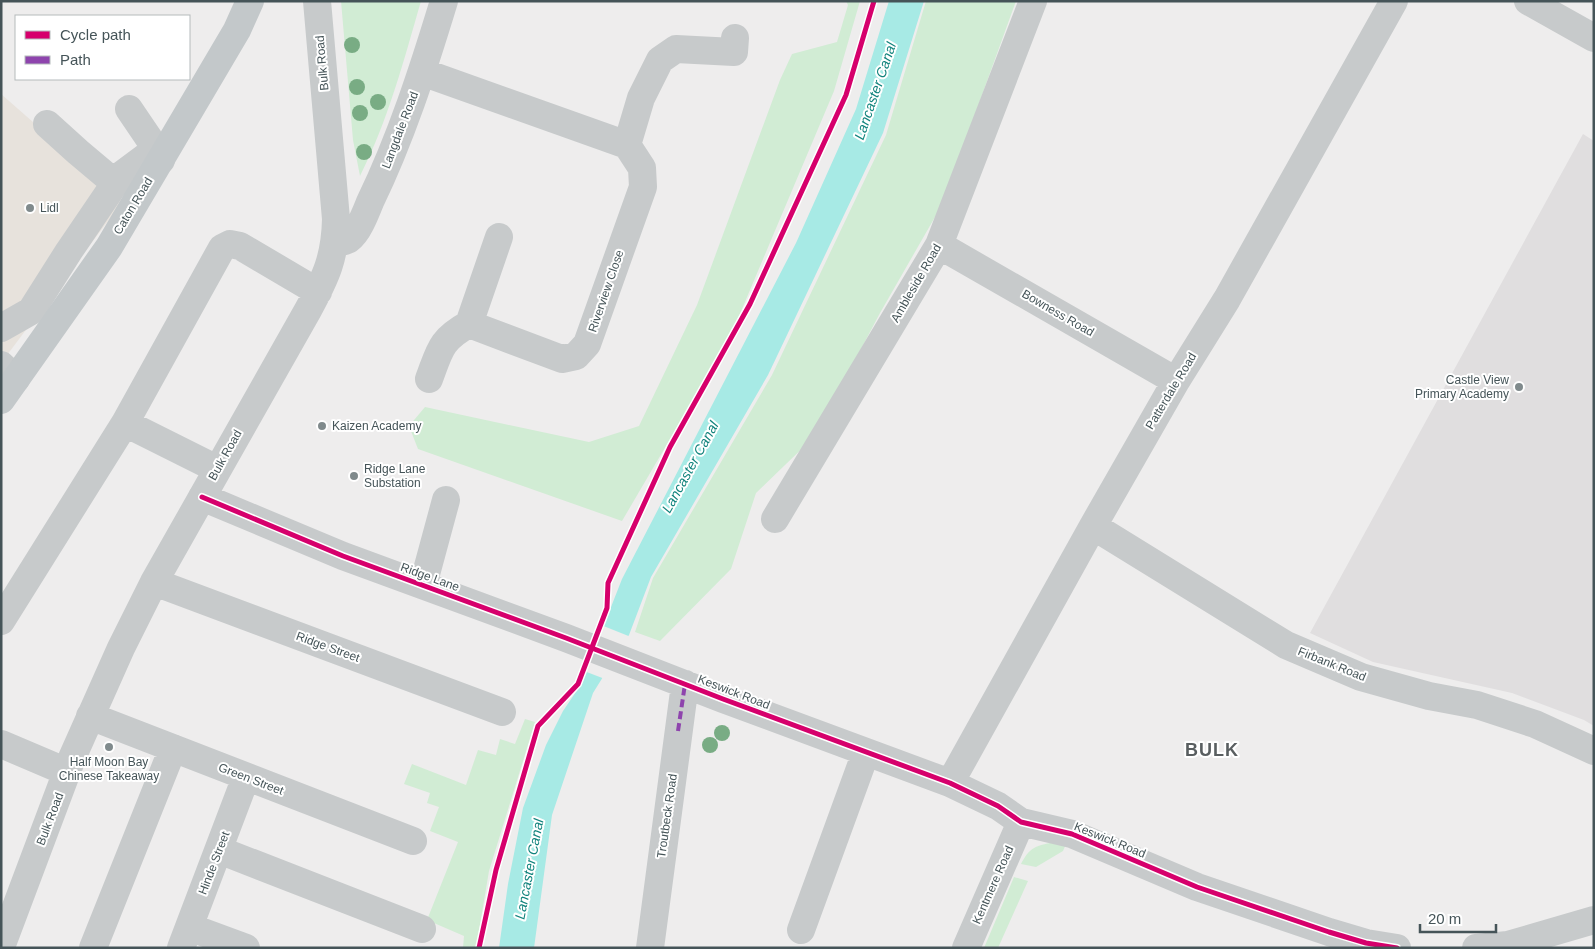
<svg xmlns="http://www.w3.org/2000/svg" width="1595" height="949" font-family="Helvetica,sans-serif">
<style>
.commercial{fill:#e7e2dc}
.education{fill:#e0dedf}
.green{fill:#d1ecd4}
.water{fill:#a7eae5}
.pier{fill:#eeeded}
.lines{fill:none;stroke-linecap:round;stroke-linejoin:round}
.minor{stroke:#c7cacb;stroke-width:28}
.major{stroke:#c3c8ca;stroke-width:28}
.quiet{stroke:#8e44ad;stroke-width:4;stroke-dasharray:8 4;stroke-linecap:butt}
.cycleway-casing{stroke:#fff;stroke-width:8}
.cycleway{stroke:#d6006c;stroke-width:5}
.tree{fill:#79ac84}
.poi-dot{fill:#808a8c;stroke:#fff;stroke-width:2}
.labels{text-anchor:middle;stroke-width:4;stroke-linejoin:round;paint-order:stroke}
.street-label{font-size:12px;fill:#455458;stroke:#fff}
.poi-label{font-size:12px;fill:#455458;stroke:#fff;text-anchor:start}
.water-label{font-size:14px;font-style:italic;fill:#11837c;stroke:#fff}
.district-label{font-size:18px;font-weight:bold;letter-spacing:1px;fill:#595e60;stroke:#fff}
</style>
<rect width="100%" height="100%" fill="#eeeded"/>
<path class="commercial" d="M 1,94 L 123,201 L 1,363 Z"/>
<path class="education" d="M 1583,134 L 1594,141 L 1594,726 L 1584,720 L 1512,693 L 1373,662 L 1310,633 Z"/>
<path class="green" d="M 341,1 L 421,1 C 404,60 388,121 360,176 L 353,140 Z
M 846,1 L 860,1 L 834,91 L 731,335 L 622,521 L 418,449 L 409,426 L 425,407 L 589,442 L 639,426 L 697,305 L 780,80 L 792,54 L 837,42 L 848,5 Z
M 926,1 L 1016,1 L 943,203 L 880,313 L 815,436 L 756,493 L 731,569 L 660,641 L 635,632 L 653,578 L 772,375 L 886,135 Z
M 525,719 L 535,722 L 489,871 L 476,948 L 463,948 L 464,936 L 427,920 L 458,842 L 430,831 L 439,807 L 427,803 L 430,793 L 404,784 L 412,764 L 466,785 L 478,750 L 496,755 L 500,739 L 515,744 Z
M 1050,843 L 1066,844 L 1063,851 L 1036,867 L 1021,864 C 1029,849 1034,846 1050,843 Z
M 1014,877 L 1028,881 L 998,948 L 984,948 Z"/>
<path class="water" d="M 889,1 L 924,1 L 883,133 L 768,375 L 651,577 L 629,635 L 593,693 L 552,815 L 534,948 L 499,948 L 508,884 L 523,808 L 546,745 L 563,711 L 580,686 L 622,579 L 796,243 L 856,109 Z"/>
<path class="pier" d="M 601,625 L 631,637 L 605,679 L 584,671 Z"/>
<g class="lines">
<path class="minor" d="M 1528,1 L 1594,38
M 422,72 L 627,145 L 642,168 L 643,187 L 587,344 L 576,356 L 562,359 L 469,324
M 129,109 L 150,140 L 161,160
M 47,124 L 78,152 L 116,184
M 627,145 L 641,98 L 660,60 L 676,49 L 734,52 L 735,38
M 335,244 C 339,242 346,241 349,239 C 358,233 366,212 370,202 C 401,138 423,70 444,1
M 939,245 L 1176,381
M 1,328 L 31,311 L 69,251 L 120,176 L 155,150
M 1,365 L 16,379
M 429,379 C 440,350 440,340 469,324 L 499,237
M 125,423 L 222,248 L 230,244 L 240,246 L 318,292
M 202,497 L 343,556 L 566,638 L 723,699 L 950,783 L 998,806 L 1021,822 L 1072,834 L 1197,887 L 1329,932 L 1366,943 L 1397,948
M 775,519 L 939,245 L 1033,1
M 1093,526 L 1286,645 L 1361,677 L 1429,696 L 1477,705 L 1535,724 L 1594,751
M 154,582 L 502,712
M 423,585 L 446,500
M 1,621 L 125,423 L 217,469
M 90,716 L 413,841
M 1,744 L 67,772
M 950,783 L 1093,526 L 1176,381 L 1227,299 L 1394,1
M 219,850 L 422,929
M 189,927 L 246,948
M 801,930 L 866,752
M 1,947 L 72,758 L 121,648 L 154,582 L 308,310 C 326,277 335,258 336,219 L 317,1
M 93,948 L 173,748
M 181,948 L 246,777
M 650,948 L 685,684
M 966,948 L 1021,822
M 1476,948 L 1508,945 L 1594,920"/>
<path class="major" d="M 1,400 L 109,247 L 237,30 L 250,1"/>
<path class="quiet" d="M 678,731 L 685,684"/>
<g class="cycleway-casing">
<path id="cycleway" d="M 202,497 L 343,556 L 566,638 L 723,699 L 950,783 L 998,806 L 1021,822 L 1072,834 L 1197,887 L 1329,932 L 1366,943 L 1397,948
M 479,948 L 496,870 L 538,726 L 578,684 L 607,608 L 608,583 L 670,447 L 750,304 L 846,95 L 874,1"/>
</g>
<use href="#cycleway" class="cycleway"/>
</g>
<g class="tree">
<circle cx="352" cy="45" r="8"/>
<circle cx="357" cy="87" r="8"/>
<circle cx="378" cy="102" r="8"/>
<circle cx="360" cy="113" r="8"/>
<circle cx="364" cy="152" r="8"/>
<circle cx="722" cy="733" r="8"/>
<circle cx="710" cy="745" r="8"/>
</g>
<g class="poi-dot">
<circle cx="30" cy="208" r="5"/>
<circle cx="1519" cy="387" r="5"/>
<circle cx="322" cy="426" r="5"/>
<circle cx="354" cy="476" r="5"/>
<circle cx="109" cy="747" r="5"/>
</g>
<g class="labels">
<g class="street-label">
<text transform="translate(322 63) rotate(-95)" y="4">Bulk Road</text>
<text transform="translate(400 130) rotate(-69)" y="4">Langdale Road</text>
<text transform="translate(133 206) rotate(-59)" y="4">Caton Road</text>
<text transform="translate(916 283) rotate(-60)" y="4">Ambleside Road</text>
<text transform="translate(606 291) rotate(-71)" y="4">Riverview Close</text>
<text transform="translate(1058 313) rotate(30)" y="4">Bowness Road</text>
<text transform="translate(1171 391) rotate(-59)" y="4">Patterdale Road</text>
<text transform="translate(225 455) rotate(-61)" y="4">Bulk Road</text>
<text transform="translate(430 577) rotate(20)" y="4">Ridge Lane</text>
<text transform="translate(328 647) rotate(20)" y="4">Ridge Street</text>
<text transform="translate(1332 664) rotate(22)" y="4">Firbank Road</text>
<text transform="translate(734 692) rotate(21)" y="4">Keswick Road</text>
<text transform="translate(251 779) rotate(21)" y="4">Green Street</text>
<text transform="translate(667 816) rotate(-82)" y="4">Troutbeck Road</text>
<text transform="translate(50 819) rotate(-69)" y="4">Bulk Road</text>
<text transform="translate(1110 840) rotate(22)" y="4">Keswick Road</text>
<text transform="translate(214 863) rotate(-69)" y="4">Hinde Street</text>
<text transform="translate(993 885) rotate(-66)" y="4">Kentmere Road</text>
</g>
<g class="poi-label">
<text x="40" y="212">Lidl</text>
<text x="1509" y="384" text-anchor="end">Castle View<tspan x="1509" dy="14">Primary Academy</tspan></text>
<text x="332" y="430">Kaizen Academy</text>
<text x="364" y="473">Ridge Lane<tspan x="364" dy="14">Substation</tspan></text>
<text x="109" y="766" text-anchor="middle">Half Moon Bay<tspan x="109" dy="14">Chinese Takeaway</tspan></text>
</g>
<g class="water-label">
<text transform="translate(875 91) rotate(-71)" y="5">Lancaster Canal</text>
<text transform="translate(690 467) rotate(-61)" y="5">Lancaster Canal</text>
<text transform="translate(529 869) rotate(-79)" y="5">Lancaster Canal</text>
</g>
<g class="district-label">
<text x="1212" y="756">BULK</text>
</g>
</g>
<rect width="1595" height="949" fill="none" stroke="#455458" stroke-width="5"/>
<rect x="15" y="15" width="175" height="65" fill="#ffffff" stroke="#b5bbbc"/>
<rect x="25" y="31" width="25" height="8" fill="#d6006c" stroke="#b5bbbc"/>
<text x="60" y="40" font-size="15" fill="#455458">Cycle path</text>
<rect x="25" y="56" width="25" height="8" fill="#8e44ad" stroke="#b5bbbc"/>
<text x="60" y="65" font-size="15" fill="#455458">Path</text>
<path d="M1420 924v8h76v-8" fill="none" stroke="#455458" stroke-width="2.5"/>
<text x="1428" y="924" font-size="15" fill="#455458" stroke="#ffffff" stroke-width="4" paint-order="stroke">20 m</text>
</svg>
